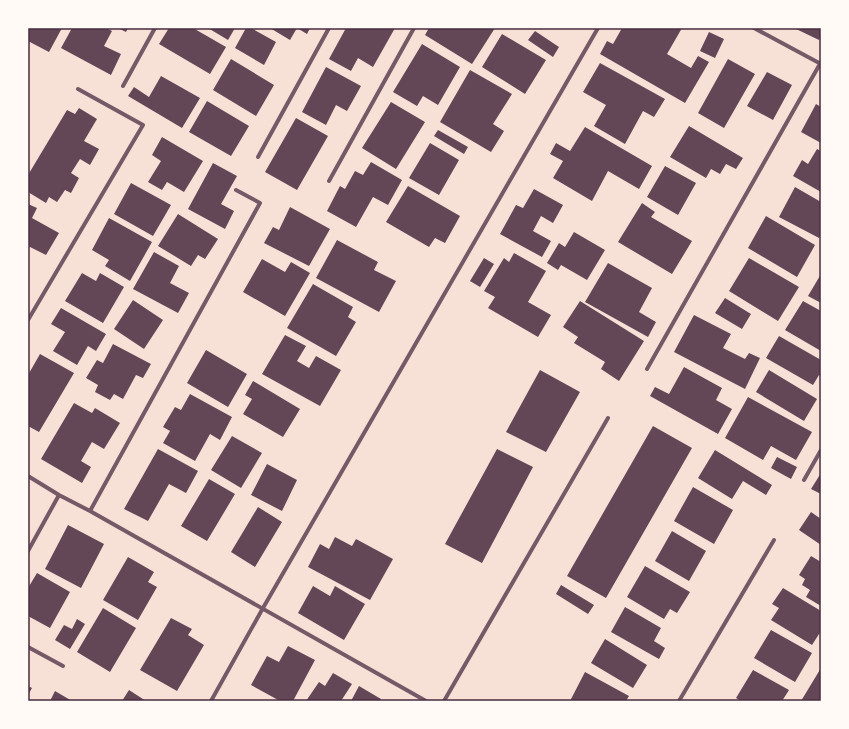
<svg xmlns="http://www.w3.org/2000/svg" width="849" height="729" font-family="Lato,sans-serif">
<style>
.building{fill:#644757}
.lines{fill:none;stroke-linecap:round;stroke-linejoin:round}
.minor{stroke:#755966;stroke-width:4}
.neatline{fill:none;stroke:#4a2c40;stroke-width:1.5}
</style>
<rect width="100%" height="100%" fill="#f7e1d7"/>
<path class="building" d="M 28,28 L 62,28 L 49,52 L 28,41 Z
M 72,28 L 106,28 L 112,31 L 104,46 L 121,54 L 111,75 L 61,48 Z
M 118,28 L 128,28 L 126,32 Z
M 169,28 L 193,28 L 226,47 L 210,74 L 159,44 Z
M 208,28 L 235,28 L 228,40 Z
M 246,28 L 251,28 L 276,42 L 264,65 L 235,48 Z
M 270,28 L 310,28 L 307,34 L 297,28 L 290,40 Z
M 346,28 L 395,28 L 373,67 L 358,58 L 351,71 L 329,59 Z
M 429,28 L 495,28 L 472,64 L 425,35 Z
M 622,28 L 682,28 L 667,54 L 691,68 L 698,56 L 709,62 L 685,103 L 600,54 L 607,41 L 613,44 Z
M 794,28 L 821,28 L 821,36 L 819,40 Z
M 535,31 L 559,47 L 553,57 L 528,40 Z
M 709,32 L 724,39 L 715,58 L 700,51 Z
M 502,34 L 546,60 L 525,94 L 482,67 Z
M 422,44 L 460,67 L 438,105 L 423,96 L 417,106 L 393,92 Z
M 231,59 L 274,85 L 256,116 L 213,90 Z
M 728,59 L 755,74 L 724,128 L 698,113 Z
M 600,63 L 665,99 L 654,117 L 643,111 L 625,144 L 594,126 L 606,105 L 583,92 Z
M 326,67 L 361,86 L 347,111 L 336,105 L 326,125 L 302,112 Z
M 470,70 L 512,94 L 493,124 L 504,131 L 491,152 L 440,122 Z
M 767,72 L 792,85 L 773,120 L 747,106 Z
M 161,76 L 200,98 L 182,128 L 128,96 L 134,87 L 149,97 Z
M 207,101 L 249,126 L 231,156 L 189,132 Z
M 391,102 L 425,122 L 396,169 L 362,148 Z
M 816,104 L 821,107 L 821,143 L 801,132 Z
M 79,108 L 97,119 L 84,141 L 99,149 L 90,165 L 80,159 L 71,173 L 79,178 L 71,193 L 65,190 L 57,202 L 49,197 L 46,203 L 28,192 L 28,175 L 67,110 L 75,114 Z
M 296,118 L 328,136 L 297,190 L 265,172 Z
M 689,126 L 743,158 L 736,169 L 726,164 L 720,174 L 711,169 L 706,178 L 670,157 Z
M 585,127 L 652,166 L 639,189 L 608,171 L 592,201 L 553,178 L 563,161 L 550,154 L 556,143 L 570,151 Z
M 438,130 L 468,147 L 464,154 L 434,136 Z
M 162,137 L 203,161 L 184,192 L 167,182 L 162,190 L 148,182 L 161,161 L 152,155 Z
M 430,143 L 459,160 L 439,195 L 409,178 Z
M 817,149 L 821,151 L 821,192 L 793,176 L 802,160 L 808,164 Z
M 371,162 L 402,180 L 388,205 L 373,197 L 356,227 L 327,211 L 340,186 L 345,189 L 355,171 L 363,175 Z
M 213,163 L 237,176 L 221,204 L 234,211 L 225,229 L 188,209 Z
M 665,166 L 696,183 L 678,215 L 647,197 Z
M 131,183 L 171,205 L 153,236 L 114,214 Z
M 408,186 L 460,216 L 445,243 L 435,238 L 429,247 L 386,222 Z
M 795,187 L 821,202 L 821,235 L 819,238 L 779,217 Z
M 534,189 L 563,205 L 553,223 L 541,216 L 533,231 L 551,241 L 542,257 L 500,234 L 516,205 L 523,208 Z
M 642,203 L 655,212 L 651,217 L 692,241 L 672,274 L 618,242 Z
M 28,204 L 37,208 L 32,218 L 59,233 L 46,255 L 28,246 Z
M 290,207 L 330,229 L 309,266 L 264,243 L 273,227 L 279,230 Z
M 178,214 L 218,239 L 205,259 L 198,255 L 191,266 L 158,246 Z
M 766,216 L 815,245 L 797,277 L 748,248 Z
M 109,218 L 152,242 L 130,281 L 105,266 L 109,260 L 92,250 Z
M 574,232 L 605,250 L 587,280 L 561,265 L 558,270 L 547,263 L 559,243 L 565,247 Z
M 337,240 L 378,262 L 374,270 L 396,281 L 379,312 L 316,278 Z
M 154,252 L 179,266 L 170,283 L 189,293 L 178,313 L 133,289 Z
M 514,253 L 546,271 L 528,302 L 551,315 L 538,337 L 488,308 L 495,297 L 484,291 L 504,258 L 509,262 Z
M 484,258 L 494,264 L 480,287 L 470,281 Z
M 749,258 L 799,287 L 778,321 L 729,291 Z
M 262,259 L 285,272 L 291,262 L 310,273 L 285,316 L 243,292 Z
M 608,263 L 652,288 L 639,312 L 656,322 L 648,337 L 585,302 Z
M 82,273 L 96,281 L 100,273 L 124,287 L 103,323 L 65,301 Z
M 821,274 L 821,303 L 808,296 Z
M 313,284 L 353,307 L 348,317 L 356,322 L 336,356 L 287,328 Z
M 725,298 L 751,314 L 742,329 L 715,313 Z
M 133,300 L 163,320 L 144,349 L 114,329 Z
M 580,301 L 644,341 L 619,381 L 601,369 L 605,362 L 574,343 L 578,337 L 563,327 Z
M 803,301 L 821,311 L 821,351 L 785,330 Z
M 61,308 L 106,334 L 96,351 L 88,346 L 77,365 L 53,351 L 65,332 L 51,324 Z
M 694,315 L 731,334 L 723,348 L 745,359 L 749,353 L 760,358 L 745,389 L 674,352 Z
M 285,335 L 306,346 L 297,361 L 309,368 L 316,356 L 341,370 L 320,406 L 262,374 Z
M 779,336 L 821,360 L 821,376 L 819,375 L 813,385 L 766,358 Z
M 113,344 L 151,364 L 143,378 L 136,375 L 123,399 L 114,394 L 110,400 L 95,392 L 98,385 L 86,378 L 97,360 L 103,363 Z
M 206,350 L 247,374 L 228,407 L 187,383 Z
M 40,354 L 74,373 L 39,432 L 28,426 L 28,375 Z
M 684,367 L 722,388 L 716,400 L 732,409 L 718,434 L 650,396 L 655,387 L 669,394 Z
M 540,370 L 580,392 L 546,452 L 506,432 Z
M 769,370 L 817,399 L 804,421 L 756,392 Z
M 253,381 L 300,409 L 283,437 L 243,414 L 252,399 L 245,395 Z
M 190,394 L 232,417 L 220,440 L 210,434 L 195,461 L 163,443 L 170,431 L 163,427 L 175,407 L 181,410 Z
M 748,397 L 812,432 L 796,460 L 771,446 L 763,460 L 725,438 Z
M 74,403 L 92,413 L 95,408 L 120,423 L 104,449 L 92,442 L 81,461 L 91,467 L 82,483 L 41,459 Z
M 653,426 L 692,448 L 606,598 L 567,576 Z
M 232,436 L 262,453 L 241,488 L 211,470 Z
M 158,449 L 198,471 L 186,493 L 169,484 L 148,521 L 124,509 Z
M 497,449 L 533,467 L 482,563 L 445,544 Z
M 715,450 L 772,485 L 766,495 L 743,481 L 732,499 L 698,478 Z
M 777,457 L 797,467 L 791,479 L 771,468 Z
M 267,464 L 297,480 L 282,511 L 251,495 Z
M 821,473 L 821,494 L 811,489 Z
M 209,479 L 235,494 L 207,541 L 181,526 Z
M 693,487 L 733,510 L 714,544 L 674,521 Z
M 258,507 L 282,522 L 255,567 L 231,552 Z
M 811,512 L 821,519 L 821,545 L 799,530 Z
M 68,525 L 104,544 L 81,588 L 45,569 Z
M 672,531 L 706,551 L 689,581 L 655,561 Z
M 335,537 L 352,546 L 356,539 L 393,559 L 370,600 L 308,567 L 320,544 L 329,549 Z
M 811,556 L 821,562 L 821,606 L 806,597 L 810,590 L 802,585 L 805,579 L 799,575 Z
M 128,557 L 154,572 L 148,582 L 157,587 L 138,620 L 103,600 Z
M 645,566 L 690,592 L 677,613 L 670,609 L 664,619 L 627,597 Z
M 37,573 L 70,592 L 50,628 L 28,616 L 28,588 Z
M 561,585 L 594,605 L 588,614 L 556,594 Z
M 313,586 L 330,596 L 335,586 L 365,604 L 344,640 L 298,613 Z
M 783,588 L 821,611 L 821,631 L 812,645 L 771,620 L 779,608 L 772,604 Z
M 625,607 L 661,628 L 654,641 L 665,648 L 659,659 L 611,632 Z
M 103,608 L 136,628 L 110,672 L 77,652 Z
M 171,618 L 192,629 L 188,635 L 204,645 L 177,691 L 140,670 Z
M 77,619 L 85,624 L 70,649 L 55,640 L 64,625 L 72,629 Z
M 771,630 L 812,653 L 795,682 L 754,658 Z
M 605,639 L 647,665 L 633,688 L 591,663 Z
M 288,646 L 315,660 L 293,701 L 280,701 L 251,685 L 267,656 L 279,662 Z
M 821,668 L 821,701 L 801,701 Z
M 753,670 L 789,690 L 782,701 L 741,701 L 736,698 Z
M 585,672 L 629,696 L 626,701 L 570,701 Z
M 333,673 L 352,684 L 341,701 L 306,701 L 319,682 L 325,686 Z
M 28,686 L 32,688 L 28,695 Z
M 359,686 L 381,699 L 380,701 L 351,701 Z
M 129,690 L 146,701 L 122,701 Z
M 55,691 L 72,701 L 50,701 Z"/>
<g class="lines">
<path class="minor" d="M 754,28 L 821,64
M 123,86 L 155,28
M 258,157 L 329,28
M 329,181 L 414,28
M 28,320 L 143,125 L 78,89
M 647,369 L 821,62
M 28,476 L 59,495 L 90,511 L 426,701
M 804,480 L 821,450
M 90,511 L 260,203 L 236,190
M 28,551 L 59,495
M 28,647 L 63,666
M 211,701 L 263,608 L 598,28
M 444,701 L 608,418
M 679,701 L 774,540"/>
</g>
<rect width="849" height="729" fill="none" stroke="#fffaf5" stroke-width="58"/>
<rect x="29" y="29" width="791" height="671" class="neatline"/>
</svg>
